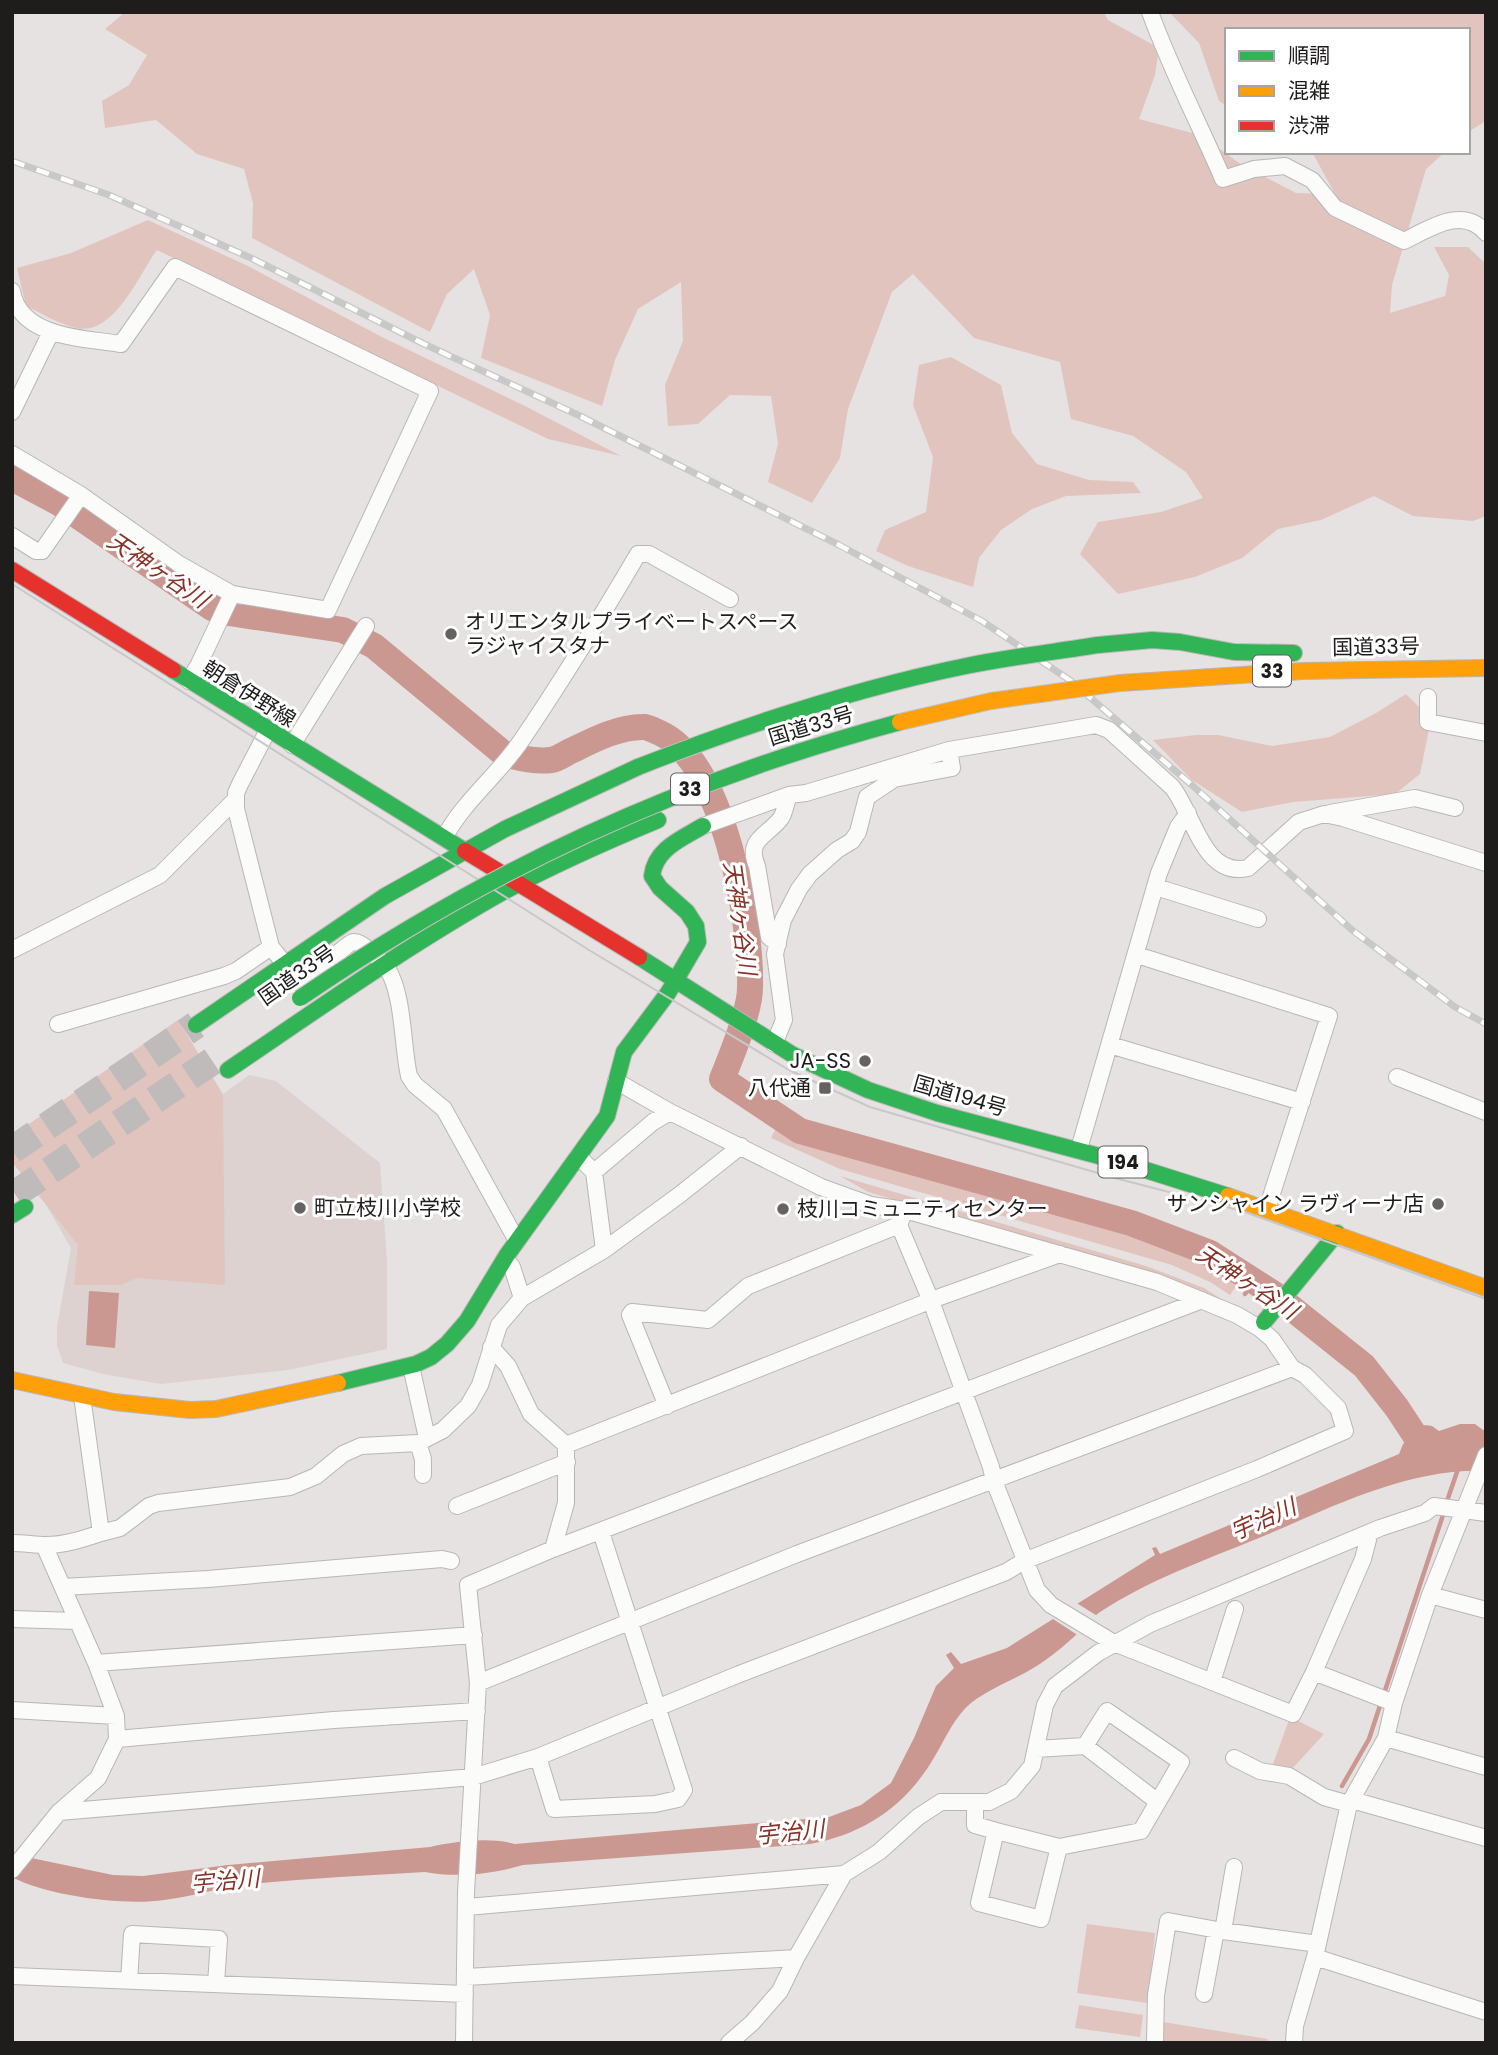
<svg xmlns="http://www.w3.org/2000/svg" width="1498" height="2055" font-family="Poppins,'Noto Sans JP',sans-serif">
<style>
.built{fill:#ddd2d0}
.green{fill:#e2c4bf}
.water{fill:#ca9890}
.pier{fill:#e6e2e1}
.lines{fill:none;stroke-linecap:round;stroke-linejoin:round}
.stream{stroke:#ca9890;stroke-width:4.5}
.river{stroke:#ca9890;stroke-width:26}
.highway-tunnel{stroke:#bebbba;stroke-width:28;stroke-dasharray:28 14;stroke-linecap:butt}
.street-casing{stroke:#b9b6b6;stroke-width:18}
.fast-casing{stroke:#b9b6b6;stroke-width:18}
.slow-casing{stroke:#b9b6b6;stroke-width:18}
.jam-casing{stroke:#b9b6b6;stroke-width:18}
.street{stroke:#fbfbfa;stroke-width:16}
.fast{stroke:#30b455;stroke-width:16}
.slow{stroke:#ff9f0a;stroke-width:16}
.jam{stroke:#e5322d;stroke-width:16}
.tram{stroke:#c9c8c8;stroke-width:2}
.rail-casing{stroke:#c9c8c8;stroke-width:7}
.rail{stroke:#fff;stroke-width:4.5;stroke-dasharray:13;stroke-linecap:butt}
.fast-bridge-casing{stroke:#c1bfbf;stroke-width:18;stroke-linecap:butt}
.slow-bridge-casing{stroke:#c1bfbf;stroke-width:18;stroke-linecap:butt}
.fast-bridge{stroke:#30b455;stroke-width:16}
.slow-bridge{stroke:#ff9f0a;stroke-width:16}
.poi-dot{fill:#656261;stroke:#fff;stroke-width:2.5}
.labels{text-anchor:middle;stroke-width:6;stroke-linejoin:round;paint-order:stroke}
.shield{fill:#fff;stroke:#626160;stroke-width:2}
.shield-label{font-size:19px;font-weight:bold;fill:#1f1d1c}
.poi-label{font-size:21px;fill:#1f1d1c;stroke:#fff;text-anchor:start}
.street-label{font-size:21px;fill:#1f1d1c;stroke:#fff}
.water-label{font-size:23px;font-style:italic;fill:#873227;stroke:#fff}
</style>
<rect width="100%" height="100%" fill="#e6e2e1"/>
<path class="built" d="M 178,1020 L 223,1094 L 249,1075 L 276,1081 L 380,1163 L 387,1261 L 387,1349 L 288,1370 L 161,1384 L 103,1374 L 63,1363 L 57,1346 L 57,1327 L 71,1248 L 45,1203 L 12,1162 L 12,1136 Z"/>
<path class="green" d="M 125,12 L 1104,12 L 1108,20 L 1159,48 L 1155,75 L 1139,119 L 1200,135 L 1242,165 L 1296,193 L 1335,194 L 1312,152 L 1445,152 L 1426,169 L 1392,285 L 1390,313 L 1445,296 L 1449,275 L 1434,247 L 1468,247 L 1486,264 L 1486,516 L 1473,521 L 1413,516 L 1374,496 L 1321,520 L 1278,529 L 1242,558 L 1195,577 L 1118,594 L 1080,554 L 1098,522 L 1161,512 L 1203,498 L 1186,472 L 1133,436 L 1071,419 L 1060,362 L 974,338 L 913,274 L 892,292 L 848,409 L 840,458 L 812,503 L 768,482 L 778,444 L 771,396 L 730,395 L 698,424 L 668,426 L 665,385 L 683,341 L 681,282 L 638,309 L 615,360 L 602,406 L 481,358 L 490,315 L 474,269 L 447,294 L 430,332 L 252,238 L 253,203 L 244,169 L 197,154 L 156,120 L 105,128 L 102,101 L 129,85 L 147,55 L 105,29 Z
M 1169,12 L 1486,12 L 1486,121 L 1468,132 L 1468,30 L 1227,30 L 1227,106 L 1219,101 L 1199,43 Z
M 148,220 L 248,266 L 380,336 L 527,407 L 621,456 L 548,439 L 157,250 C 139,274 114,337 76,328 C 59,324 41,313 26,306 L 17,268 L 71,253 Z
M 951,357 L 1001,385 L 1012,433 L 1037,464 L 1089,480 L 1133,482 L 1141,493 L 1066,496 L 1032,509 L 1001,530 L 979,558 L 973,587 L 908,566 L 876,551 L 885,530 L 926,512 L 933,457 L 913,405 L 919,365 Z
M 1406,694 L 1431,719 L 1420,774 L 1395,794 L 1293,802 L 1242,812 L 1192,780 L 1153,740 L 1196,735 L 1218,735 L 1272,746 L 1330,737 L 1376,713 Z
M 178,1020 L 223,1095 L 225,1285 L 137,1278 L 121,1285 L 74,1285 L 78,1245 L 12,1162 L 12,1136 Z
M 777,1126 L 859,1158 L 1148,1240 L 1204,1260 L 1240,1281 L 1230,1295 L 1210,1282 L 1172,1265 L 840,1169 L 771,1138 Z
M 840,1176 L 1146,1266 L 1204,1288 L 1226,1302 L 1112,1263 L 868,1192 Z
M 1290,1717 L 1324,1734 L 1291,1770 L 1273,1764 Z
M 1087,1924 L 1155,1933 L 1148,2003 L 1077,1993 Z
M 1079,2005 L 1143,2015 L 1140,2037 L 1075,2028 Z
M 1163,2022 L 1268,2039 L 1267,2043 L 1163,2043 Z"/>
<path class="water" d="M 89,1291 L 119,1293 L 115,1348 L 86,1345 Z
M 1460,1424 L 1475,1424 L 1483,1430 L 1486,1429 L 1486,1471 C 1406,1468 1331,1508 1259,1538 C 1205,1560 1149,1580 1100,1612 C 1091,1618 1085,1627 1077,1634 C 1065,1645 1050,1658 1035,1667 C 1014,1680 990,1688 971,1703 C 955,1716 945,1739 935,1756 C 907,1805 865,1834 810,1844 L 523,1865 C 493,1874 456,1878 425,1872 C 365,1876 304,1878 243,1885 C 217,1888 191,1897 164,1900 C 125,1906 47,1896 12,1877 L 12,1854 L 113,1875 L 143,1876 L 228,1865 L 430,1847 C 457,1841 489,1837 515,1844 L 829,1817 L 861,1805 L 891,1783 L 914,1738 L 936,1686 L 954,1668 L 946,1655 L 951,1652 L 961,1664 L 1007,1648 L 1155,1555 L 1152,1548 L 1156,1547 L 1160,1554 L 1399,1454 L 1403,1444 L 1425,1425 L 1432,1426 L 1439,1431 Z"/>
<path class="pier" d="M 1075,1602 L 1099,1617 L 1079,1636 L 1050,1617 Z"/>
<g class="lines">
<path class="stream" d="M 1245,1294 L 1254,1281
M 1446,1504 L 1458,1469
M 1342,1786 L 1369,1739 L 1444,1512"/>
<path class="river" d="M 12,478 L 59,503 L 212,608 L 229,613 L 343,630 L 374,646 L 504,754 C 518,758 536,762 551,760 C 559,759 567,752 575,749 C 595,739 621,726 645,727 C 650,728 655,731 660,733 C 724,762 752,924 750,988 C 750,1011 731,1057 722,1079 L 800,1131 L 1131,1223 L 1210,1253 L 1274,1294 L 1364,1366 L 1397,1408 L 1416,1437 L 1437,1448"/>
<path class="highway-tunnel" d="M 12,1150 L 196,1025
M 15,1194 L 220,1056"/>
<g class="street-casing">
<path id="street" d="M 1150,12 C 1171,70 1199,123 1223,179 L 1254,169 L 1285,166 L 1312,180 L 1335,208 L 1404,241 C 1429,229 1463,205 1486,233
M 12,291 C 20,338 84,338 121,344 L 175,267 L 430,391 L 328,610 L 232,594 L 179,564 L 81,495 L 12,454
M 12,412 L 51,332
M 12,536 L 36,551 L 42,551 L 81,495
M 189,681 L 199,664 L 232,594
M 1428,697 L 1428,722 L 1486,733
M 268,730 L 240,784 L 236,793 L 236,809 L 271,947 L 296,978 L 301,980 C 319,975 345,943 354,942 C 360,942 367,948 372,953 C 377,958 384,962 387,968 C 404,995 402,1045 409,1076 L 415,1085 L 444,1109 L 517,1241
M 292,745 L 366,626
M 1330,813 L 1415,798 L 1455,808
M 703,826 L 789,795 L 806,793 L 949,750 L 1096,725 L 1109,730 L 1172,787 C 1194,814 1203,878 1248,868 L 1299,822 L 1324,814 L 1343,818 L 1486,863
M 444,838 C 463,802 498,775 521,741 C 562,681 601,617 638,554 L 649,554 L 730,599
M 1156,887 L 1258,919
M 778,944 L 769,937 L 757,866 C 745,839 769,835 781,818 C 785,812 786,802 789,795
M 12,950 L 160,875 L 236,799
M 1137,955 L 1329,1016 L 1267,1209
M 58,1024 L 224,976 L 236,971 L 271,947
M 774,1044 L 784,1020 L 775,954 L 783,920 L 799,889 L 810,874 L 837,850 L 852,841 L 858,832 L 867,797 L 894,779 L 952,768 L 949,750
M 1110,1045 L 1302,1102
M 1397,1077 L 1486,1112
M 1079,1149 L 1159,873 L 1178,827 L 1188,813
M 578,1156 L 594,1172 L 604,1250
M 594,1172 L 653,1122 L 670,1112
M 905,1210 L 899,1225 L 931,1301 L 991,1467 L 994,1481 L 1037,1590 L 1051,1605 L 1114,1643 L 1293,1714 L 1314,1672 L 1394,1703
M 505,1258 L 512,1267 L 522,1298
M 491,1347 L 508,1366 L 531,1414 L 566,1445 L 566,1503 L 553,1549
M 411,1366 L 427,1438
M 667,1406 L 630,1315 L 632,1312 L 708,1320 L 748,1286 L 899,1225
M 418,1443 L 423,1459 L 423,1475
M 566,1445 L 937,1298 L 1060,1254
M 457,1506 L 567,1462
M 101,1533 L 120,1528 L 149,1506 L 158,1503 L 290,1487 L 316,1476 L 343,1454 L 361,1446 L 418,1443 L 443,1430 L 468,1406 L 480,1385 L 499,1325 L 522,1298 L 604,1250 L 678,1196 L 741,1146
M 12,1543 C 24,1543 35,1545 46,1545 C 65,1545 83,1539 101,1533 L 82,1396
M 63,1587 L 208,1579 L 442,1559 L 451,1561
M 1430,1595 L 1486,1610
M 12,1619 L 77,1621
M 96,1663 L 474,1635
M 1314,1672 L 1363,1559 L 1370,1532
M 1212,1682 L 1235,1609
M 478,1683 L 797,1554 L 1292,1368
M 12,1710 L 116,1716
M 1386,1738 L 1486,1767
M 117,1739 L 334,1720 L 477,1711
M 1085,1746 L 1158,1802
M 538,1757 L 737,1675 L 1006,1572 L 1024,1561 L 1257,1469 L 1345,1431 L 1338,1408 L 1305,1375 L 1292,1368 L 1272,1339 L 1259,1328 L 1237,1315 L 1157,1282 L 905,1210 L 871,1205 L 821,1187 L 670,1112 L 616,1081
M 1234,1758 L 1260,1771 L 1289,1776 L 1324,1797 L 1349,1804
M 1352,1800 L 1486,1838
M 975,1802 L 975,1825 L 996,1831 L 979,1903 L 1041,1919 L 1059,1847 L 1141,1831 L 1181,1762 L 1107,1711 L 1085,1746 L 1036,1749
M 59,1812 L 473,1777 L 538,1757 L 554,1809 L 655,1804 L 678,1799 L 684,1790 L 601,1532
M 996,1831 L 1059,1847
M 12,1870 L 59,1812 L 98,1778 L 117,1739 L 116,1716 L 96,1663 L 44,1545
M 467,1907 L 844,1874
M 1223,1931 L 1234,1867
M 1315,1957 L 1486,2012
M 12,1976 L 465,1994
M 466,1977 L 796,1958
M 129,1981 L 132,1934 L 219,1939 L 216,1984
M 1204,1994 L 1216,1930
M 464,2043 L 466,1892 L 478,1683 L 468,1585 L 553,1549 L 1202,1300
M 729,2043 L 752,2023 L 780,1991 L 796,1958 L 844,1874 L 879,1852 L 918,1817 L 941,1802 L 989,1802 L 1011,1791 L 1032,1766 L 1045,1705 L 1055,1686 L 1098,1653 L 1150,1624 L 1380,1528 L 1425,1513 L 1434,1506 L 1486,1513
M 1155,2043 L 1156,1995 L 1168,1921 L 1223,1931 L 1318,1944
M 1294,2043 L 1295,2026 L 1315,1957 L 1349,1804 L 1386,1738 L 1394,1703 L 1430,1595 L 1486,1455"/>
</g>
<g class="fast-casing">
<path id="fast" d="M 1098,645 L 1152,640 L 1180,642 L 1234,652 L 1294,653
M 173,670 L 465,851
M 639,957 L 793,1055 L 868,1090 L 937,1113 L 1114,1160 L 1228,1196
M 196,1025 L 385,896 L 505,829 L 638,767
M 228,1070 C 318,1009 407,946 503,892 C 553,865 605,842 658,820
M 12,1215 L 25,1207
M 1264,1322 L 1337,1233
M 338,1383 L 416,1364 L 431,1357 L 447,1344 L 467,1321 L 507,1255 L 607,1116 L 624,1052 L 668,993 L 698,942 L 696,926 L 687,912 L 660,888 L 652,876 C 655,849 681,839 703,826"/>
</g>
<g class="slow-casing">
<path id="slow" d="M 1120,683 L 1303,671 L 1486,668
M 1228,1196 L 1486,1288
M 12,1380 L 114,1402 L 190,1410 L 216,1409 L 338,1383"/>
</g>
<g class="jam-casing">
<path id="jam" d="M 12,570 L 173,670
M 465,851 L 639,957"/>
</g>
<use href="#street" class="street"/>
<use href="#fast" class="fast"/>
<use href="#slow" class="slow"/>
<use href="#jam" class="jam"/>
<path class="tram" d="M 12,584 L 589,950 L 789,1070 L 870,1107 L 1115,1178 L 1242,1211 L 1486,1299"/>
<g class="rail-casing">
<path id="rail" d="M 12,161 L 109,195 L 251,258 L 424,344 L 578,415 L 839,545 L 982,621 L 1071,681 L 1193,786 L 1352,930 L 1455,1007 L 1486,1024"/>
</g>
<use href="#rail" class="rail"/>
<g class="fast-bridge-casing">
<path id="fast-bridge" d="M 638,767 C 745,725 853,689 966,666 C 1009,657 1054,652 1098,645
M 300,998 C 491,868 677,782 900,722"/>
</g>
<g class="slow-bridge-casing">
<path id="slow-bridge" d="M 900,722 L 991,701 L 1120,683"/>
</g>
<use href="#fast-bridge" class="fast-bridge"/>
<use href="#slow-bridge" class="slow-bridge"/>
</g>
<g class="poi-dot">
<circle cx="451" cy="634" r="7"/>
<circle cx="865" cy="1061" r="7"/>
<rect x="818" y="1081" width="14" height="14" rx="3.5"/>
<circle cx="1438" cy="1204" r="7"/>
<circle cx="300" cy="1208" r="7"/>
<circle cx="783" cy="1209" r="7"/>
</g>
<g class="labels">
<g class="shield">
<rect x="1253" y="655.5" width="38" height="31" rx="5"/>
<rect x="671" y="773.5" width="38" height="31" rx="5"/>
<rect x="1098.5" y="1146.5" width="49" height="31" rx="5"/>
</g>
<g class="shield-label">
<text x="1272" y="678">33</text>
<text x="690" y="796">33</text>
<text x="1123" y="1169">194</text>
</g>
<g class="poi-label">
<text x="465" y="629">オリエンタルプライベートスペース<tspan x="465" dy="24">ラジャイスタナ</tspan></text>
<text x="851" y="1068" text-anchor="end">JA-SS</text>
<text x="811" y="1095" text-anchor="end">八代通</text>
<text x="1424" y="1211" text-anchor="end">サンシャイン ラヴィーナ店</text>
<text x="314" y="1215">町立枝川小学校</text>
<text x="797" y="1216">枝川コミュニティセンター</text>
</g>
<g class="street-label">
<text transform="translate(1376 647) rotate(-1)" y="7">国道33号</text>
<text transform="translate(249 694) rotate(32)" y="7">朝倉伊野線</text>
<text transform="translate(811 726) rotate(-17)" y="7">国道33号</text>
<text transform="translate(297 975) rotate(-35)" y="7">国道33号</text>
<text transform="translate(960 1096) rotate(16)" y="7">国道194号</text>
</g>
<g class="water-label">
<text transform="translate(158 570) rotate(34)" y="8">天神ヶ谷川</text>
<text transform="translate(740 918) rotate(82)" y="8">天神ヶ谷川</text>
<text transform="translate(1247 1282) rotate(33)" y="8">天神ヶ谷川</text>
<text transform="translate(1263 1519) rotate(-24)" y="8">宇治川</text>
<text transform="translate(790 1832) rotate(-6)" y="8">宇治川</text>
<text transform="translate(225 1881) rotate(-5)" y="8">宇治川</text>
</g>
</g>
<rect width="1498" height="2055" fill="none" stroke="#1f1d1c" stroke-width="28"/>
<rect x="1225" y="28" width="245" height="126" fill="#ffffff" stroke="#a5a5a4" stroke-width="2"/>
<rect x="1239" y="51" width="35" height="10" fill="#30b455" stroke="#a5a5a4" stroke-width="2"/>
<text x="1288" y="63" font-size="21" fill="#1f1d1c">順調</text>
<rect x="1239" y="86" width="35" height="10" fill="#ff9f0a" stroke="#a5a5a4" stroke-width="2"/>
<text x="1288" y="98" font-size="21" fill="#1f1d1c">混雑</text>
<rect x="1239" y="121" width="35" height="10" fill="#e5322d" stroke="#a5a5a4" stroke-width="2"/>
<text x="1288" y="133" font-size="21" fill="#1f1d1c">渋滞</text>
</svg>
